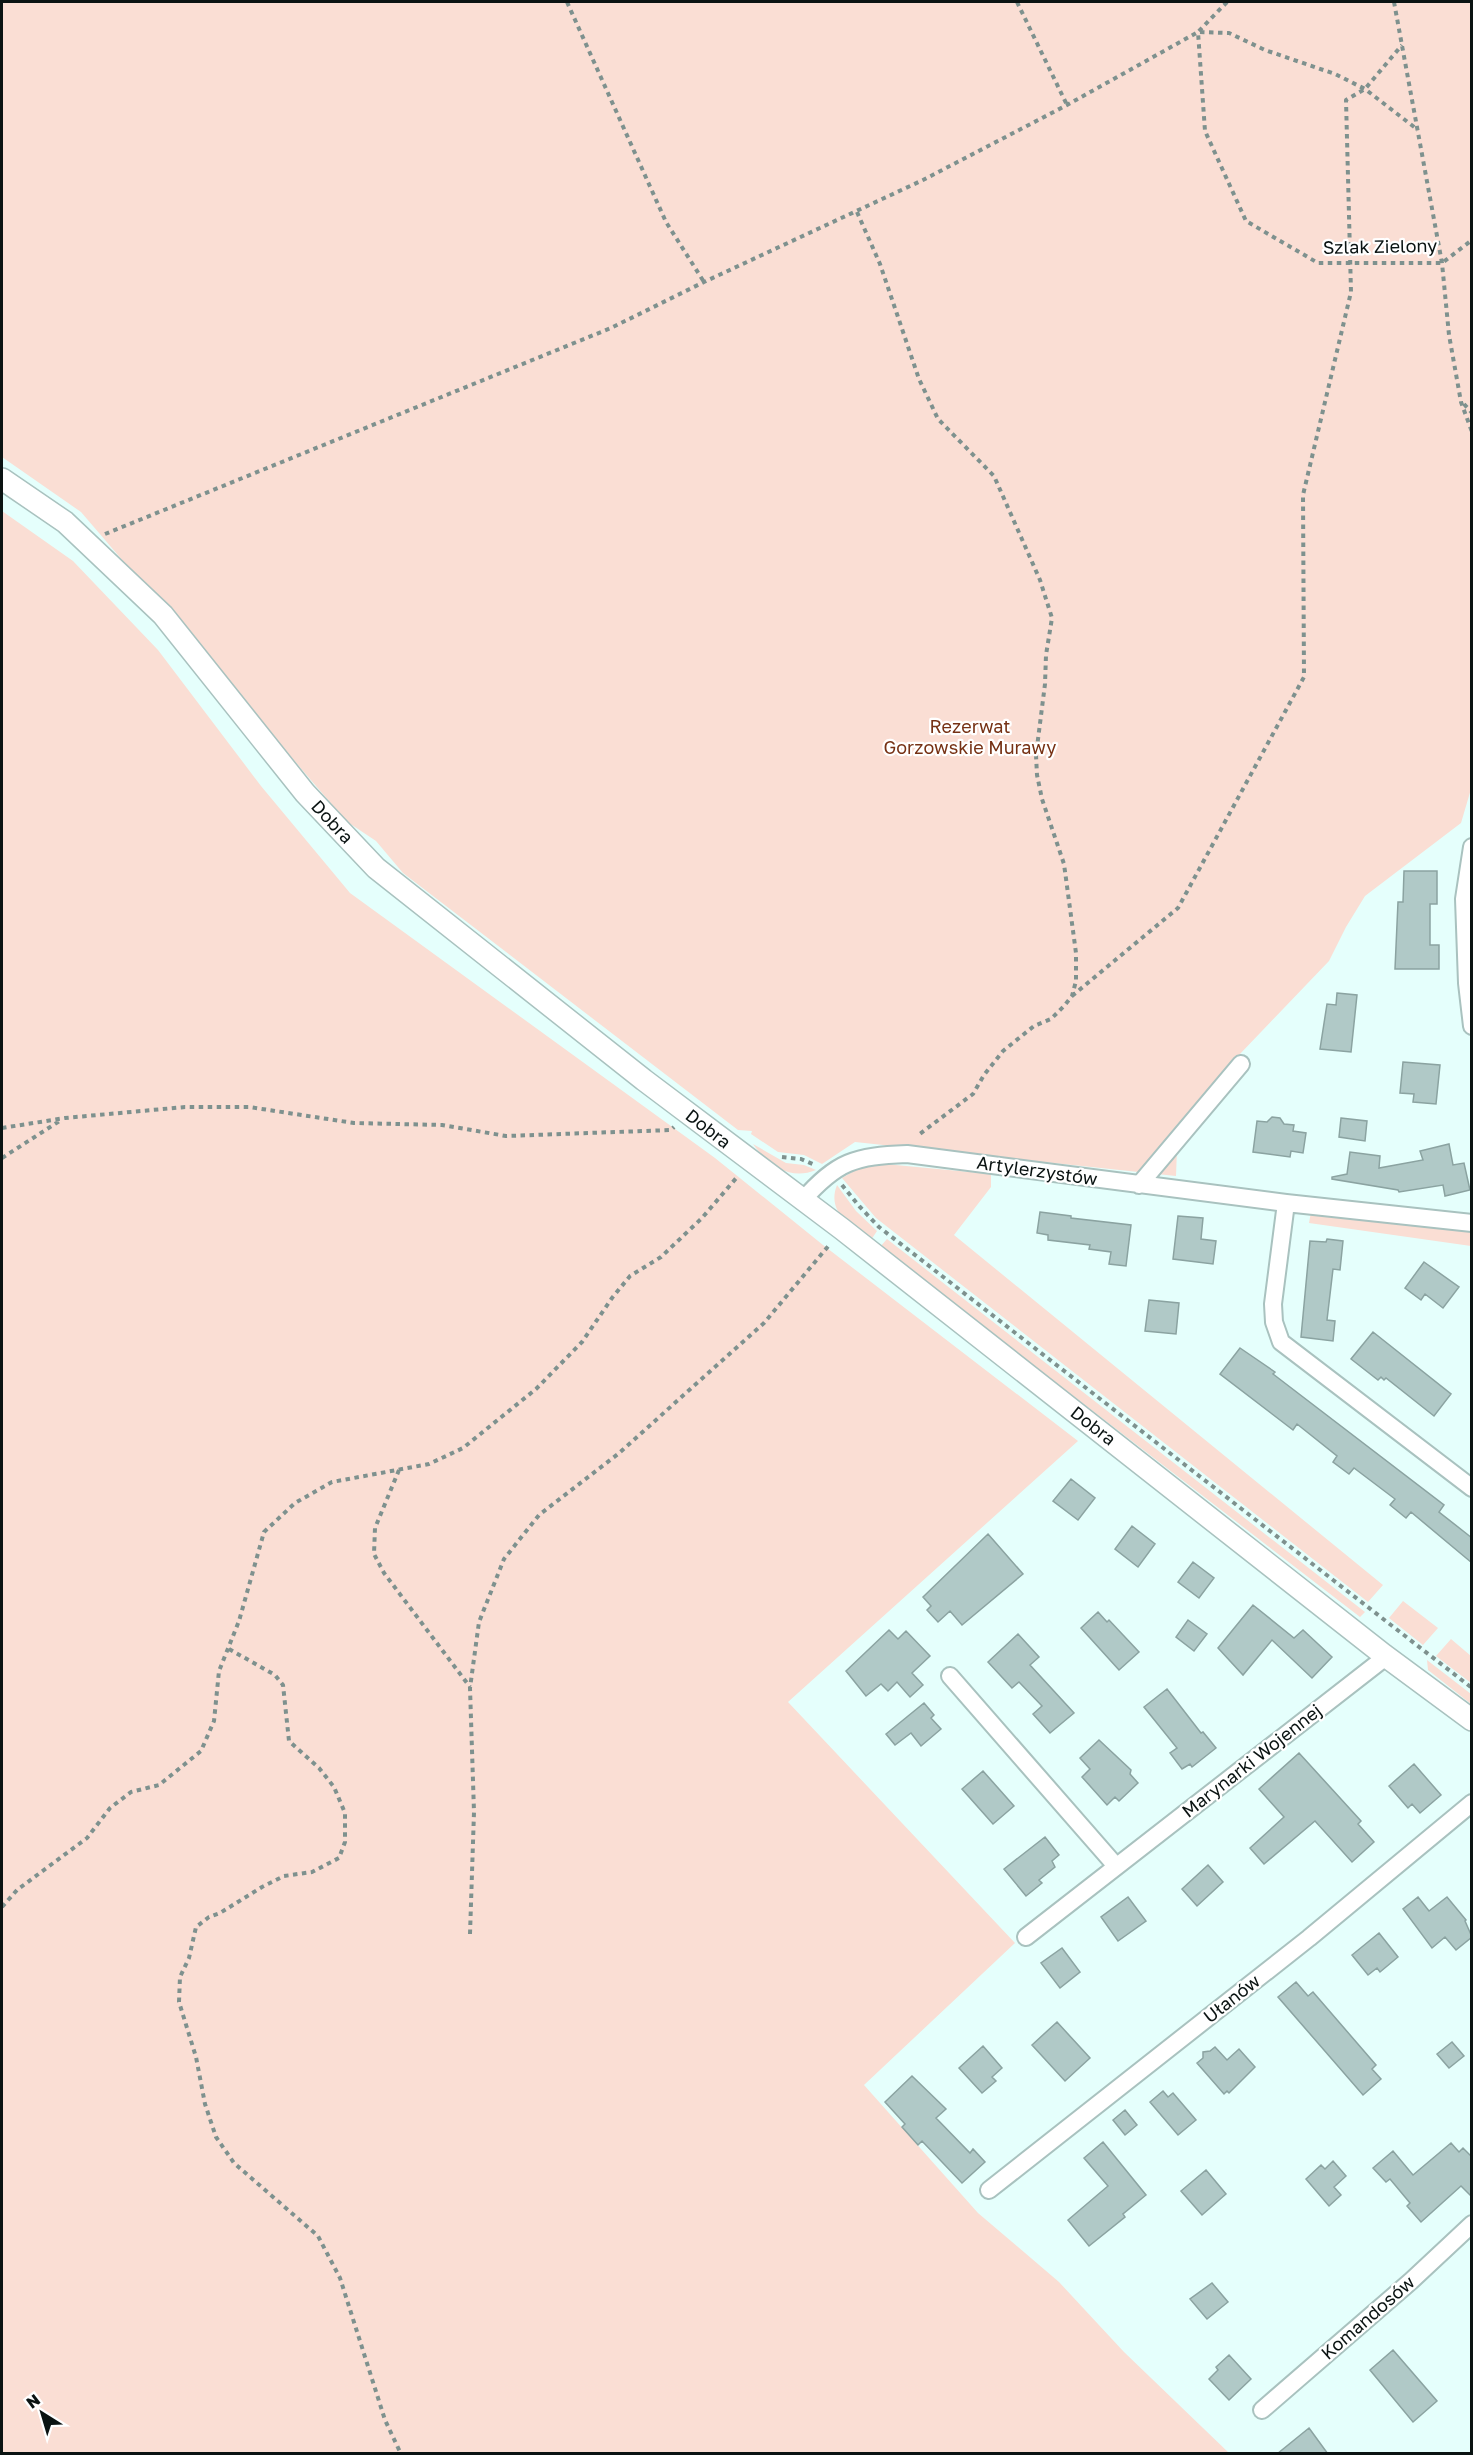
<svg xmlns="http://www.w3.org/2000/svg" width="1473" height="2455" font-family="'Golos Text',sans-serif">
<style>
.green{fill:#faded4}
.building{fill:#b0c9c7;stroke:#8ba3a1;stroke-width:1.5}
.lines{fill:none;stroke-linecap:round;stroke-linejoin:round}
.minor-casing{stroke:#a9c2bf;stroke-width:20}
.tertiary-casing{stroke:#a9c2bf;stroke-width:24}
.path{stroke:#7e918e;stroke-width:4;stroke-dasharray:4.5 4.5;stroke-linecap:butt}
.minor{stroke:#fff;stroke-width:16}
.tertiary{stroke:#fff;stroke-width:21}
.labels{text-anchor:middle;stroke-width:4.5;stroke-linejoin:round;paint-order:stroke}
.street-label{font-size:18px;fill:#0a1312;stroke:#fff}
.park-label{font-size:18px;fill:#763114;stroke:#fff}
</style>
<rect width="100%" height="100%" fill="#e5fffc"/>
<path class="green" d="M 2,2 L 1471,2 L 1471,789 L 1461,823 L 1365,896 L 1346,927 L 1329,961 L 1239,1055 L 1250,1066 L 1177,1149 L 1176,1176 L 855,1142 L 822,1164 L 804,1155 L 778,1152 L 751,1134 L 752,1131 L 738,1130 L 403,873 L 376,841 L 346,821 L 81,512 L 2,457 Z
M 2,511 L 73,561 L 158,650 L 261,786 L 350,893 L 715,1158 L 823,1245 L 1078,1441 L 788,1702 L 1015,1943 L 864,2085 L 978,2213 L 1059,2282 L 1124,2352 L 1229,2453 L 2,2453 Z
M 753,1144 L 786,1163 L 804,1165 L 816,1170 C 790,1181 768,1165 753,1144 Z
M 885,1164 L 991,1174 L 991,1187 L 954,1235 L 1383,1585 L 1368,1602 L 876,1218 L 842,1178 L 859,1168 Z
M 837,1185 L 856,1211 L 877,1231 L 871,1240 C 852,1226 826,1213 837,1185 Z
M 1311,1212 L 1471,1229 L 1471,1246 L 1309,1223 Z
M 887,1239 L 1365,1612 L 1360,1617 L 880,1247 Z
M 1403,1601 L 1438,1628 L 1423,1645 L 1389,1618 Z
M 1451,1639 L 1471,1656 L 1471,1683 L 1436,1656 Z
M 1427,1660 L 1471,1694 L 1471,1704 L 1428,1670 Z"/>
<path class="building" d="M 1404,871 L 1437,871 L 1437,904 L 1430,904 L 1430,945 L 1439,945 L 1439,969 L 1395,969 L 1398,902 L 1403,902 Z
M 1337,993 L 1357,995 L 1351,1052 L 1320,1049 L 1327,1004 L 1336,1005 Z
M 1403,1062 L 1440,1065 L 1436,1104 L 1413,1102 L 1414,1094 L 1400,1093 Z
M 1272,1117 L 1280,1118 L 1284,1124 L 1294,1125 L 1293,1131 L 1306,1133 L 1303,1153 L 1291,1151 L 1290,1157 L 1253,1152 L 1257,1121 L 1267,1122 Z
M 1341,1118 L 1367,1121 L 1365,1141 L 1339,1137 Z
M 1449,1144 L 1453,1165 L 1464,1163 L 1470,1190 L 1445,1196 L 1443,1185 L 1399,1192 L 1398,1190 L 1332,1179 L 1332,1177 L 1347,1174 L 1350,1152 L 1380,1156 L 1379,1168 L 1423,1160 L 1420,1151 Z
M 1040,1212 L 1071,1216 L 1071,1218 L 1131,1225 L 1126,1266 L 1109,1264 L 1111,1252 L 1089,1249 L 1090,1245 L 1048,1240 L 1048,1235 L 1037,1233 Z
M 1178,1216 L 1203,1218 L 1201,1239 L 1216,1241 L 1213,1264 L 1173,1259 Z
M 1327,1239 L 1343,1241 L 1340,1270 L 1333,1269 L 1327,1320 L 1335,1321 L 1333,1341 L 1301,1337 L 1310,1241 L 1326,1242 Z
M 1424,1262 L 1459,1287 L 1443,1308 L 1425,1294 L 1421,1300 L 1405,1288 Z
M 1149,1300 L 1179,1303 L 1176,1334 L 1145,1331 Z
M 1373,1332 L 1451,1394 L 1434,1416 L 1386,1378 L 1384,1380 L 1381,1377 L 1378,1380 L 1351,1359 Z
M 1240,1348 L 1275,1372 L 1273,1374 L 1444,1505 L 1439,1512 L 1472,1538 L 1472,1563 L 1411,1512 L 1406,1518 L 1390,1505 L 1395,1499 L 1354,1468 L 1349,1474 L 1333,1462 L 1337,1456 L 1297,1424 L 1293,1430 L 1220,1374 Z
M 1071,1479 L 1095,1498 L 1078,1520 L 1053,1501 Z
M 1132,1526 L 1155,1544 L 1138,1567 L 1115,1549 Z
M 988,1534 L 1023,1574 L 962,1625 L 950,1611 L 938,1622 L 927,1610 L 931,1606 L 923,1597 Z
M 1193,1562 L 1214,1578 L 1199,1598 L 1178,1582 Z
M 1253,1605 L 1294,1638 L 1303,1630 L 1332,1657 L 1312,1678 L 1272,1640 L 1243,1675 L 1218,1648 Z
M 1098,1612 L 1107,1622 L 1109,1620 L 1139,1652 L 1119,1670 L 1081,1628 Z
M 1188,1620 L 1207,1634 L 1194,1651 L 1176,1637 Z
M 889,1630 L 898,1639 L 906,1631 L 930,1656 L 912,1673 L 923,1685 L 910,1697 L 897,1682 L 888,1691 L 881,1684 L 866,1696 L 846,1671 Z
M 1018,1634 L 1039,1657 L 1030,1665 L 1074,1713 L 1050,1733 L 1033,1714 L 1042,1706 L 1019,1682 L 1012,1688 L 988,1662 Z
M 1167,1689 L 1201,1733 L 1203,1732 L 1216,1748 L 1192,1767 L 1190,1764 L 1182,1769 L 1170,1753 L 1177,1748 L 1144,1707 Z
M 924,1703 L 934,1715 L 931,1718 L 941,1729 L 921,1746 L 911,1733 L 895,1745 L 886,1734 Z
M 1099,1740 L 1131,1770 L 1130,1774 L 1138,1783 L 1119,1801 L 1115,1797 L 1107,1805 L 1082,1777 L 1090,1769 L 1080,1758 Z
M 1299,1753 L 1361,1821 L 1358,1824 L 1374,1842 L 1352,1862 L 1315,1821 L 1264,1864 L 1250,1848 L 1284,1817 L 1259,1789 Z
M 1414,1764 L 1441,1795 L 1420,1813 L 1412,1804 L 1408,1808 L 1389,1786 Z
M 983,1771 L 1014,1806 L 993,1824 L 962,1789 Z
M 1045,1837 L 1059,1855 L 1052,1861 L 1055,1867 L 1039,1880 L 1042,1883 L 1026,1896 L 1004,1869 Z
M 1208,1865 L 1223,1882 L 1197,1906 L 1182,1889 Z
M 1128,1897 L 1146,1921 L 1118,1941 L 1101,1917 Z
M 1418,1897 L 1429,1911 L 1447,1897 L 1466,1920 L 1465,1921 L 1472,1937 L 1456,1950 L 1445,1937 L 1432,1948 L 1403,1909 Z
M 1379,1933 L 1398,1957 L 1380,1972 L 1377,1968 L 1368,1975 L 1352,1955 Z
M 1062,1948 L 1080,1972 L 1060,1988 L 1041,1963 Z
M 1296,1982 L 1308,1996 L 1313,1992 L 1376,2065 L 1372,2069 L 1381,2079 L 1363,2095 L 1278,1997 Z
M 1057,2022 L 1090,2058 L 1065,2081 L 1032,2045 Z
M 1452,2042 L 1464,2056 L 1449,2068 L 1437,2054 Z
M 983,2046 L 1002,2068 L 992,2077 L 996,2081 L 982,2093 L 959,2068 Z
M 1215,2047 L 1227,2060 L 1239,2049 L 1255,2067 L 1229,2093 L 1227,2091 L 1224,2094 L 1197,2063 L 1203,2058 L 1203,2052 L 1210,2051 Z
M 912,2076 L 946,2109 L 936,2118 L 970,2153 L 973,2149 L 985,2162 L 962,2183 L 922,2141 L 918,2145 L 902,2127 L 905,2124 L 885,2102 Z
M 1163,2091 L 1168,2097 L 1173,2093 L 1196,2120 L 1178,2135 L 1150,2102 Z
M 1125,2110 L 1137,2125 L 1125,2135 L 1113,2120 Z
M 1103,2142 L 1146,2195 L 1123,2214 L 1125,2217 L 1089,2246 L 1068,2220 L 1108,2186 L 1084,2158 Z
M 1451,2143 L 1459,2152 L 1463,2148 L 1472,2157 L 1472,2197 L 1461,2186 L 1421,2222 L 1407,2206 L 1410,2203 L 1390,2179 L 1386,2182 L 1373,2168 L 1393,2151 L 1413,2175 Z
M 1333,2161 L 1346,2176 L 1334,2187 L 1341,2195 L 1329,2206 L 1306,2179 L 1321,2165 L 1325,2169 Z
M 1206,2170 L 1226,2194 L 1202,2215 L 1181,2191 Z
M 1212,2283 L 1228,2302 L 1207,2319 L 1190,2299 Z
M 1393,2350 L 1437,2401 L 1413,2422 L 1370,2370 Z
M 1229,2355 L 1251,2379 L 1229,2400 L 1209,2379 L 1218,2370 L 1216,2367 Z
M 1309,2428 L 1328,2454 L 1277,2454 Z"/>
<g class="lines">
<g class="minor-casing">
<path id="minor" d="M 1472,847 L 1464,899 L 1467,983 L 1472,1026
M 1139,1185 L 1241,1064
M 802,1201 C 837,1161 855,1156 907,1154 L 1286,1203 L 1472,1223
M 1286,1203 L 1273,1304 L 1274,1322 L 1281,1342 L 1472,1488
M 950,1676 L 1116,1866
M 1026,1937 L 1387,1656
M 989,2190 L 1309,1938 L 1472,1803
M 1262,2410 L 1411,2281 L 1472,2224"/>
</g>
<g class="tertiary-casing">
<path id="tertiary" d="M 2,479 L 65,522 L 163,615 L 305,793 L 376,868 L 644,1080 L 842,1229 L 1384,1655 L 1472,1720"/>
</g>
<path class="path" d="M 567,2 L 666,222 L 704,282
M 1017,2 L 1067,105
M 1227,2 L 1198,32 L 1205,131 L 1246,221 L 1318,263 L 1442,263 L 1472,240
M 1394,2 L 1442,263 L 1449,335 L 1461,402 L 1472,432
M 857,212 L 880,264 L 919,379 L 938,419 L 994,476 L 1040,580 L 1052,618 L 1046,655 L 1045,684 L 1036,755 L 1037,775 L 1042,799 L 1064,864 L 1076,953 L 1076,981 L 1072,996 L 1064,1006 L 1051,1019 L 1034,1026 L 1003,1051 L 984,1075 L 973,1094 L 917,1136
M 1464,404 L 1472,413
M 105,534 L 611,328 L 704,282 L 923,180 L 1067,105 L 1198,32 L 1229,33 L 1265,50 L 1335,74 L 1365,89 L 1418,130
M 1072,996 L 1178,908 L 1304,677 L 1303,495 L 1351,292 L 1346,100 L 1365,89 L 1402,45
M 2,1128 L 65,1118 L 185,1107 L 249,1107 L 354,1123 L 442,1125 L 506,1136 L 671,1130 L 674,1127
M 782,1157 L 801,1159 L 815,1165
M 2,1158 L 61,1120
M 842,1185 L 860,1207 L 879,1227 L 1472,1688
M 399,1470 L 375,1528 L 374,1554 L 384,1573 L 470,1687
M 229,1649 L 275,1675 L 283,1685 L 289,1741 L 319,1768 L 334,1787 L 345,1813 L 345,1842 L 339,1858 L 312,1872 L 284,1876 L 262,1887 L 220,1913 L 209,1917 L 196,1927 L 189,1958 L 180,1977 L 179,2002 L 196,2057 L 205,2104 L 216,2137 L 234,2163 L 318,2236 L 340,2278 L 385,2420 L 401,2454
M 2,1907 L 17,1890 L 87,1838 L 110,1808 L 131,1792 L 159,1785 L 201,1751 L 214,1721 L 219,1671 L 239,1621 L 264,1532 L 295,1503 L 332,1482 L 429,1464 L 463,1448 L 536,1389 L 582,1342 L 612,1298 L 630,1276 L 661,1257 L 702,1218 L 738,1176
M 470,1934 L 474,1812 L 470,1688 L 479,1622 L 504,1559 L 539,1515 L 618,1454 L 764,1323 L 830,1244"/>
<use href="#minor" class="minor"/>
<use href="#tertiary" class="tertiary"/>
</g>
<g class="labels">
<g class="street-label">
<text transform="translate(1380 247) rotate(-1)" y="6">Szlak Zielony</text>
<text transform="translate(332 822) rotate(47)" y="6">Dobra</text>
<text transform="translate(708 1129) rotate(38)" y="6">Dobra</text>
<text transform="translate(1037 1171) rotate(8)" y="6">Artylerzystów</text>
<text transform="translate(1093 1426) rotate(38)" y="6">Dobra</text>
<text transform="translate(1252 1761) rotate(-38)" y="6">Marynarki Wojennej</text>
<text transform="translate(1232 1999) rotate(-38)" y="6">Ułanów</text>
<text transform="translate(1368 2318) rotate(-41)" y="6">Komandosów</text>
</g>
<g class="park-label">
<text x="970" y="733">Rezerwat<tspan x="970" dy="21">Gorzowskie Murawy</tspan></text>
</g>
</g>
<rect width="1473" height="2455" fill="none" stroke="#0a1312" stroke-width="6"/>
<g transform="translate(42 2413) rotate(323)" stroke="#ffffff" stroke-width="4.5" paint-order="stroke">
<path d="M0-4.5L10 22L0 15L-10 22Z" fill="#0a1312"/>
<text y="-9" font-size="16" font-weight="bold" text-anchor="middle" fill="#0a1312">N</text>
</g>
</svg>
